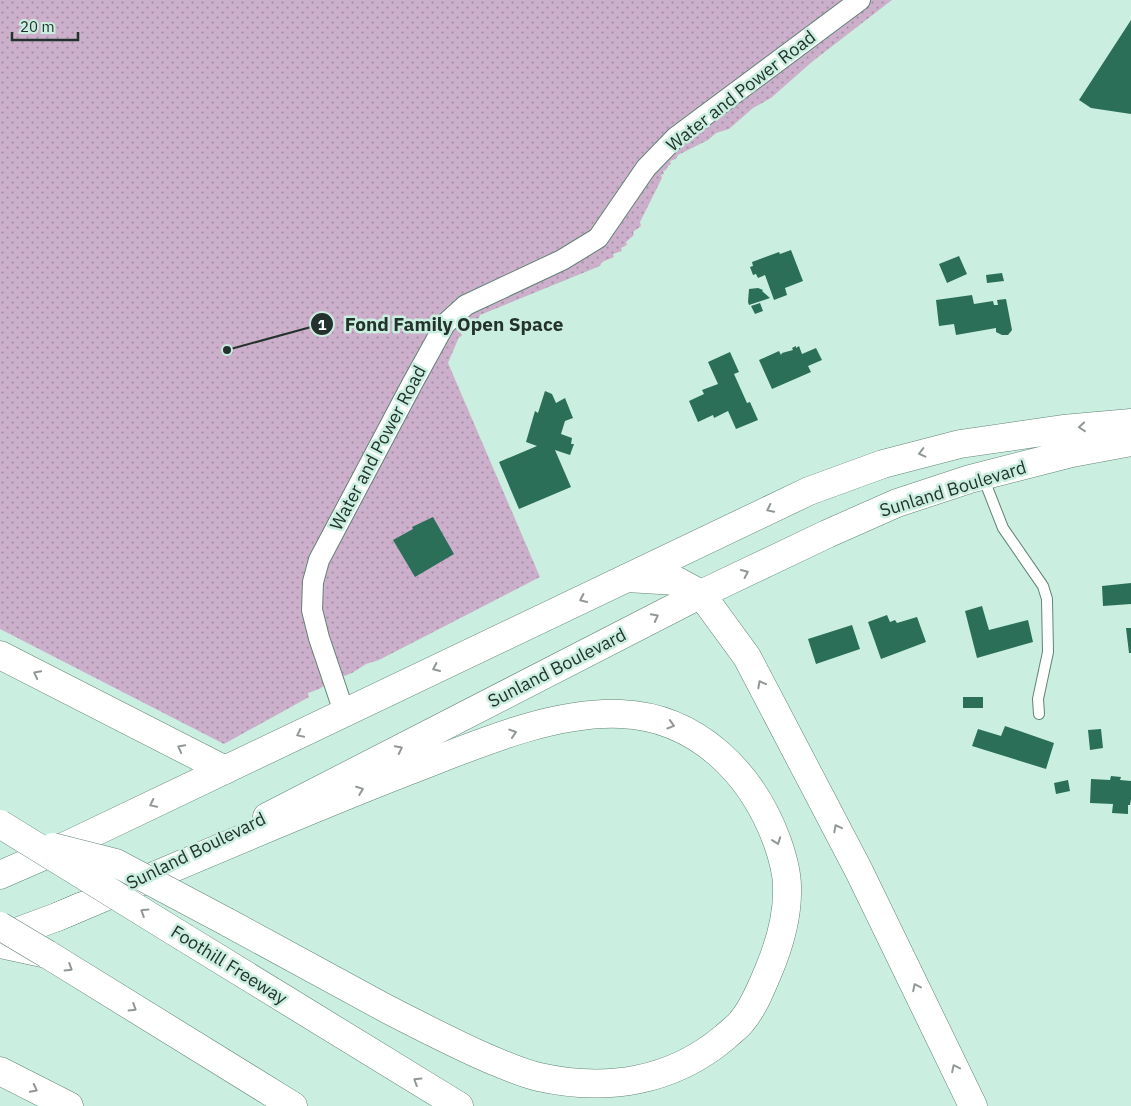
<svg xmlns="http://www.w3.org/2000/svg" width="1131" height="1106" font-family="'IBM Plex Sans',sans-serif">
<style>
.green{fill:url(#green-dots)}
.building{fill:#2b6f59}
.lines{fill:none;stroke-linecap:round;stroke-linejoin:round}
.lane-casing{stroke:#618476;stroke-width:12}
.street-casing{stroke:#618476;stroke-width:22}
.primary-casing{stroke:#618476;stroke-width:29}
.highway-casing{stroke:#618476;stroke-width:29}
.lane{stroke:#fff;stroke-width:10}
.street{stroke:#fff;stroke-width:20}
.primary{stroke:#fff;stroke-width:28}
.highway{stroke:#fff;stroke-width:28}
.highway-bridge-casing{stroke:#618476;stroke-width:29;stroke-linecap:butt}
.highway-bridge{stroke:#fff;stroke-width:28}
.oneway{stroke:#919896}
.labels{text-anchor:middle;stroke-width:5;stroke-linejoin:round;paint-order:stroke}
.street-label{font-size:18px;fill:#23322c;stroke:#caefe0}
.leader{fill:none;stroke:#23322c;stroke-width:2}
.callout-dot{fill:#23322c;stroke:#caefe0;stroke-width:2}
.mark-label{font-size:15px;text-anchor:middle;font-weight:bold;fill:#fff}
.callout-label{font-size:19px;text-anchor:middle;font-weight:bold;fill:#23322c;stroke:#caefe0;stroke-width:5;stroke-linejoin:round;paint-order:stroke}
</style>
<defs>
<pattern id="green-dots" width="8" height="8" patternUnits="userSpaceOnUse" patternTransform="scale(1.25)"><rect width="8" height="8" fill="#ccafcb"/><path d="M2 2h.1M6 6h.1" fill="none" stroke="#a58fa5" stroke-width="1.8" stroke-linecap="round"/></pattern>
</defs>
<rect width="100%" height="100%" fill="#caefe0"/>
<path class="green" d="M 0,0 L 892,0 L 813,61 L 771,98 L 753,108 L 729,129 L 716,133 L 708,140 L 678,155 L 676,159 L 670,161 L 671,164 L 668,166 L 666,170 L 663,171 L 664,174 L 661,175 L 662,178 L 640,222 L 641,226 L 633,232 L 634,235 L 626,242 L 627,245 L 621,248 L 622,251 L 613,254 L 614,257 L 602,262 L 600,266 L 480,315 L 478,320 C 469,323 468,330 461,333 L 462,336 L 459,337 L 448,363 L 540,577 L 379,660 L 366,664 L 352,673 L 333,680 L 319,689 L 308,693 L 309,697 L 224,744 L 0,629 Z"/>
<path class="building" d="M 1131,20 L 1131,114 L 1091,108 L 1079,100 Z
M 791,250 L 803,281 L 785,288 L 787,295 L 774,300 L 765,275 L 758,278 L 756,274 L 753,275 L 750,267 L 753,266 L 752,262 L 779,252 L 780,254 Z
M 959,256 L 967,274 L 947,283 L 939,264 Z
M 1002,273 L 1004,281 L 987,283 L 986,275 Z
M 758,288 L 763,290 L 762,291 L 770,298 L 749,305 L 748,302 L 749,289 Z
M 972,295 L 974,304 L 993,301 L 994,305 L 998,305 L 997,300 L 1006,299 L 1012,330 L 1008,335 L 1002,335 L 996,332 L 996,328 L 956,335 L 954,324 L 939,326 L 936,300 Z
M 760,303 L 763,311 L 755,314 L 751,306 Z
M 796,346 L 796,348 L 799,346 L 802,354 L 816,348 L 822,360 L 808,366 L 811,372 L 772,389 L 759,360 L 779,351 L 781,355 L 782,353 L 793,350 L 792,348 Z
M 730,352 L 739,372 L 734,374 L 747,403 L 750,402 L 758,420 L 736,429 L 728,411 L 714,418 L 713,415 L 698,422 L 689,401 L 704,394 L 702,390 L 718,384 L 708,362 Z
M 545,391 L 552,394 L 556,403 L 565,398 L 573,418 L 565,421 L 561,434 L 572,438 L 571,444 L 574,444 L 570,455 L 555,450 L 571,487 L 519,509 L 499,462 L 537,446 L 526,442 L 535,411 L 538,413 Z
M 433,517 L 454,554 L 415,577 L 393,540 L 413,529 L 412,527 Z
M 1131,583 L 1131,604 L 1103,606 L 1102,586 Z
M 982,606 L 989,630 L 1028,620 L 1033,642 L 977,658 L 965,611 Z
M 887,615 L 890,622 L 895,620 L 897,623 L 917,617 L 926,642 L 881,659 L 868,622 Z
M 852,625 L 860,649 L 816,664 L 808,639 Z
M 1126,628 L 1131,628 L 1131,653 L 1129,653 Z
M 963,697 L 983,697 L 983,708 L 963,708 Z
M 1005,726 L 1054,743 L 1046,769 L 972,746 L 978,729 L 1001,736 Z
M 1101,729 L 1103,748 L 1090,750 L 1088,730 Z
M 1111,776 L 1121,777 L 1120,780 L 1131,781 L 1131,799 L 1130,805 L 1128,805 L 1128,814 L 1112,813 L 1113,804 L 1090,803 L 1091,779 L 1110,780 Z
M 1068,780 L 1070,791 L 1056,794 L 1054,783 Z"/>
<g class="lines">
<g class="lane-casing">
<path id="lane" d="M 983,477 L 1003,528 L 1043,586 L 1047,599 L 1048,652 L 1038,699 L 1039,714"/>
</g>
<g class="street-casing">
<path id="street" d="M 344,712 L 319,638 L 312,610 L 313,582 L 319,560 L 412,384 L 445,324 L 466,305 L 562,260 L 598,238 L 646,168 L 676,137 L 860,0"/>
</g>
<g class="primary-casing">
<path id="primary" d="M 267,817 L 701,594 L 827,534 L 897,503 L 970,479 L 1072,453 L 1131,442
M 0,875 L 55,851 L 809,491 L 883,464 L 960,444 L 1063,429 L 1131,423
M 0,938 L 57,917 L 80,907"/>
</g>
<g class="highway-casing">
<path id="highway" d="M 627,578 L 677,581 L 701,594 L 747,657 L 859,871 L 973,1106
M 0,655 L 225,770
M 57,917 C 174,868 290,817 408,771 C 473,746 551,711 621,714 C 697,717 752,773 777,841 C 782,855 787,872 787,887 C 788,916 779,946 768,972 C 761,988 754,1007 742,1021 C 738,1027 730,1032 725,1037 C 672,1082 606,1092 539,1077 C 521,1073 504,1065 487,1058 C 453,1043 420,1026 387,1009 C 334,980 280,951 227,922
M 185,938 L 459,1106
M 0,944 L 47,954 L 293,1106
M 0,1071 L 69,1106"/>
</g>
<use href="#lane" class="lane"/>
<use href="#street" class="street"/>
<use href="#primary" class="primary"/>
<use href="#highway" class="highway"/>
<g class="highway-bridge-casing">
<path id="highway-bridge" d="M 0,824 L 185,938
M 53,847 L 116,863 L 227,922
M 0,926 L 47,954"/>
</g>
<use href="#highway-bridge" class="highway-bridge"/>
</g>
<defs><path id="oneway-chevron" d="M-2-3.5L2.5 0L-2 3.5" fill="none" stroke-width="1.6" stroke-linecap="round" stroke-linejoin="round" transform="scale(1.25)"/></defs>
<g class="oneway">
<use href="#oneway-chevron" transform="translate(1082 427) rotate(175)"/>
<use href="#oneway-chevron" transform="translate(922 453) rotate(166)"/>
<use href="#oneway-chevron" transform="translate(770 509) rotate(154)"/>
<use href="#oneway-chevron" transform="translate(745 573) rotate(-25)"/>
<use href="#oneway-chevron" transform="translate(583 599) rotate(155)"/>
<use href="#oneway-chevron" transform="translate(655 617) rotate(-27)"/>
<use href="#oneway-chevron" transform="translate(436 668) rotate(155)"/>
<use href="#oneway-chevron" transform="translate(37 674) rotate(-153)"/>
<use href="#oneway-chevron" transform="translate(761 684) rotate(-118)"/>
<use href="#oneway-chevron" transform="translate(671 725) rotate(17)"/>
<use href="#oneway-chevron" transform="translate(513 733) rotate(-18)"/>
<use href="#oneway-chevron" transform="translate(300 734) rotate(154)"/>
<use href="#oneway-chevron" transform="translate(181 748) rotate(-153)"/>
<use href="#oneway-chevron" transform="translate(399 749) rotate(-27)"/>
<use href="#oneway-chevron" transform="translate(360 790) rotate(-21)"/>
<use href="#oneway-chevron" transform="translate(153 804) rotate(154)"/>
<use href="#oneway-chevron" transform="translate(837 828) rotate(-118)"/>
<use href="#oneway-chevron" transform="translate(777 841) rotate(70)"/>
<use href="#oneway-chevron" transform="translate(144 912) rotate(-148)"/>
<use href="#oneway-chevron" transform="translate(69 968) rotate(32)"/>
<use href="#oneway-chevron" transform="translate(916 987) rotate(-116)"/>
<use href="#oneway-chevron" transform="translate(133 1008) rotate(32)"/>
<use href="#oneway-chevron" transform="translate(955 1068) rotate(-116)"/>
<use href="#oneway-chevron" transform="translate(417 1081) rotate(-148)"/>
<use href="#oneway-chevron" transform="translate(34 1089) rotate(27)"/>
</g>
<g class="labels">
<g class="street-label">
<text transform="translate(741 91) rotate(-38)" y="6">Water and Power Road</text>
<text transform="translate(378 448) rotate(-62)" y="6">Water and Power Road</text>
<text transform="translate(953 489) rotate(-17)" y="6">Sunland Boulevard</text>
<text transform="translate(557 668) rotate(-27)" y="6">Sunland Boulevard</text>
<text transform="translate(196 851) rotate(-26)" y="6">Sunland Boulevard</text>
<text transform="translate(229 965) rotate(32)" y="6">Foothill Freeway</text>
</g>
</g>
<path class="leader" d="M227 350L322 324"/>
<g class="callout-dot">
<circle cx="227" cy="350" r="5"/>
<circle cx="322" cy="324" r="12"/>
</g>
<g class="mark-label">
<text x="322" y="330">1</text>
</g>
<g class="callout-label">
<text x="454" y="331">Fond Family Open Space</text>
</g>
<path d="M12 32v8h66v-8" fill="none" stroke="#23322c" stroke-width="2.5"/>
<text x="20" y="32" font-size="15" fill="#23322c" stroke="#caefe0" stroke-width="4" paint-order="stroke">20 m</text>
</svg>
